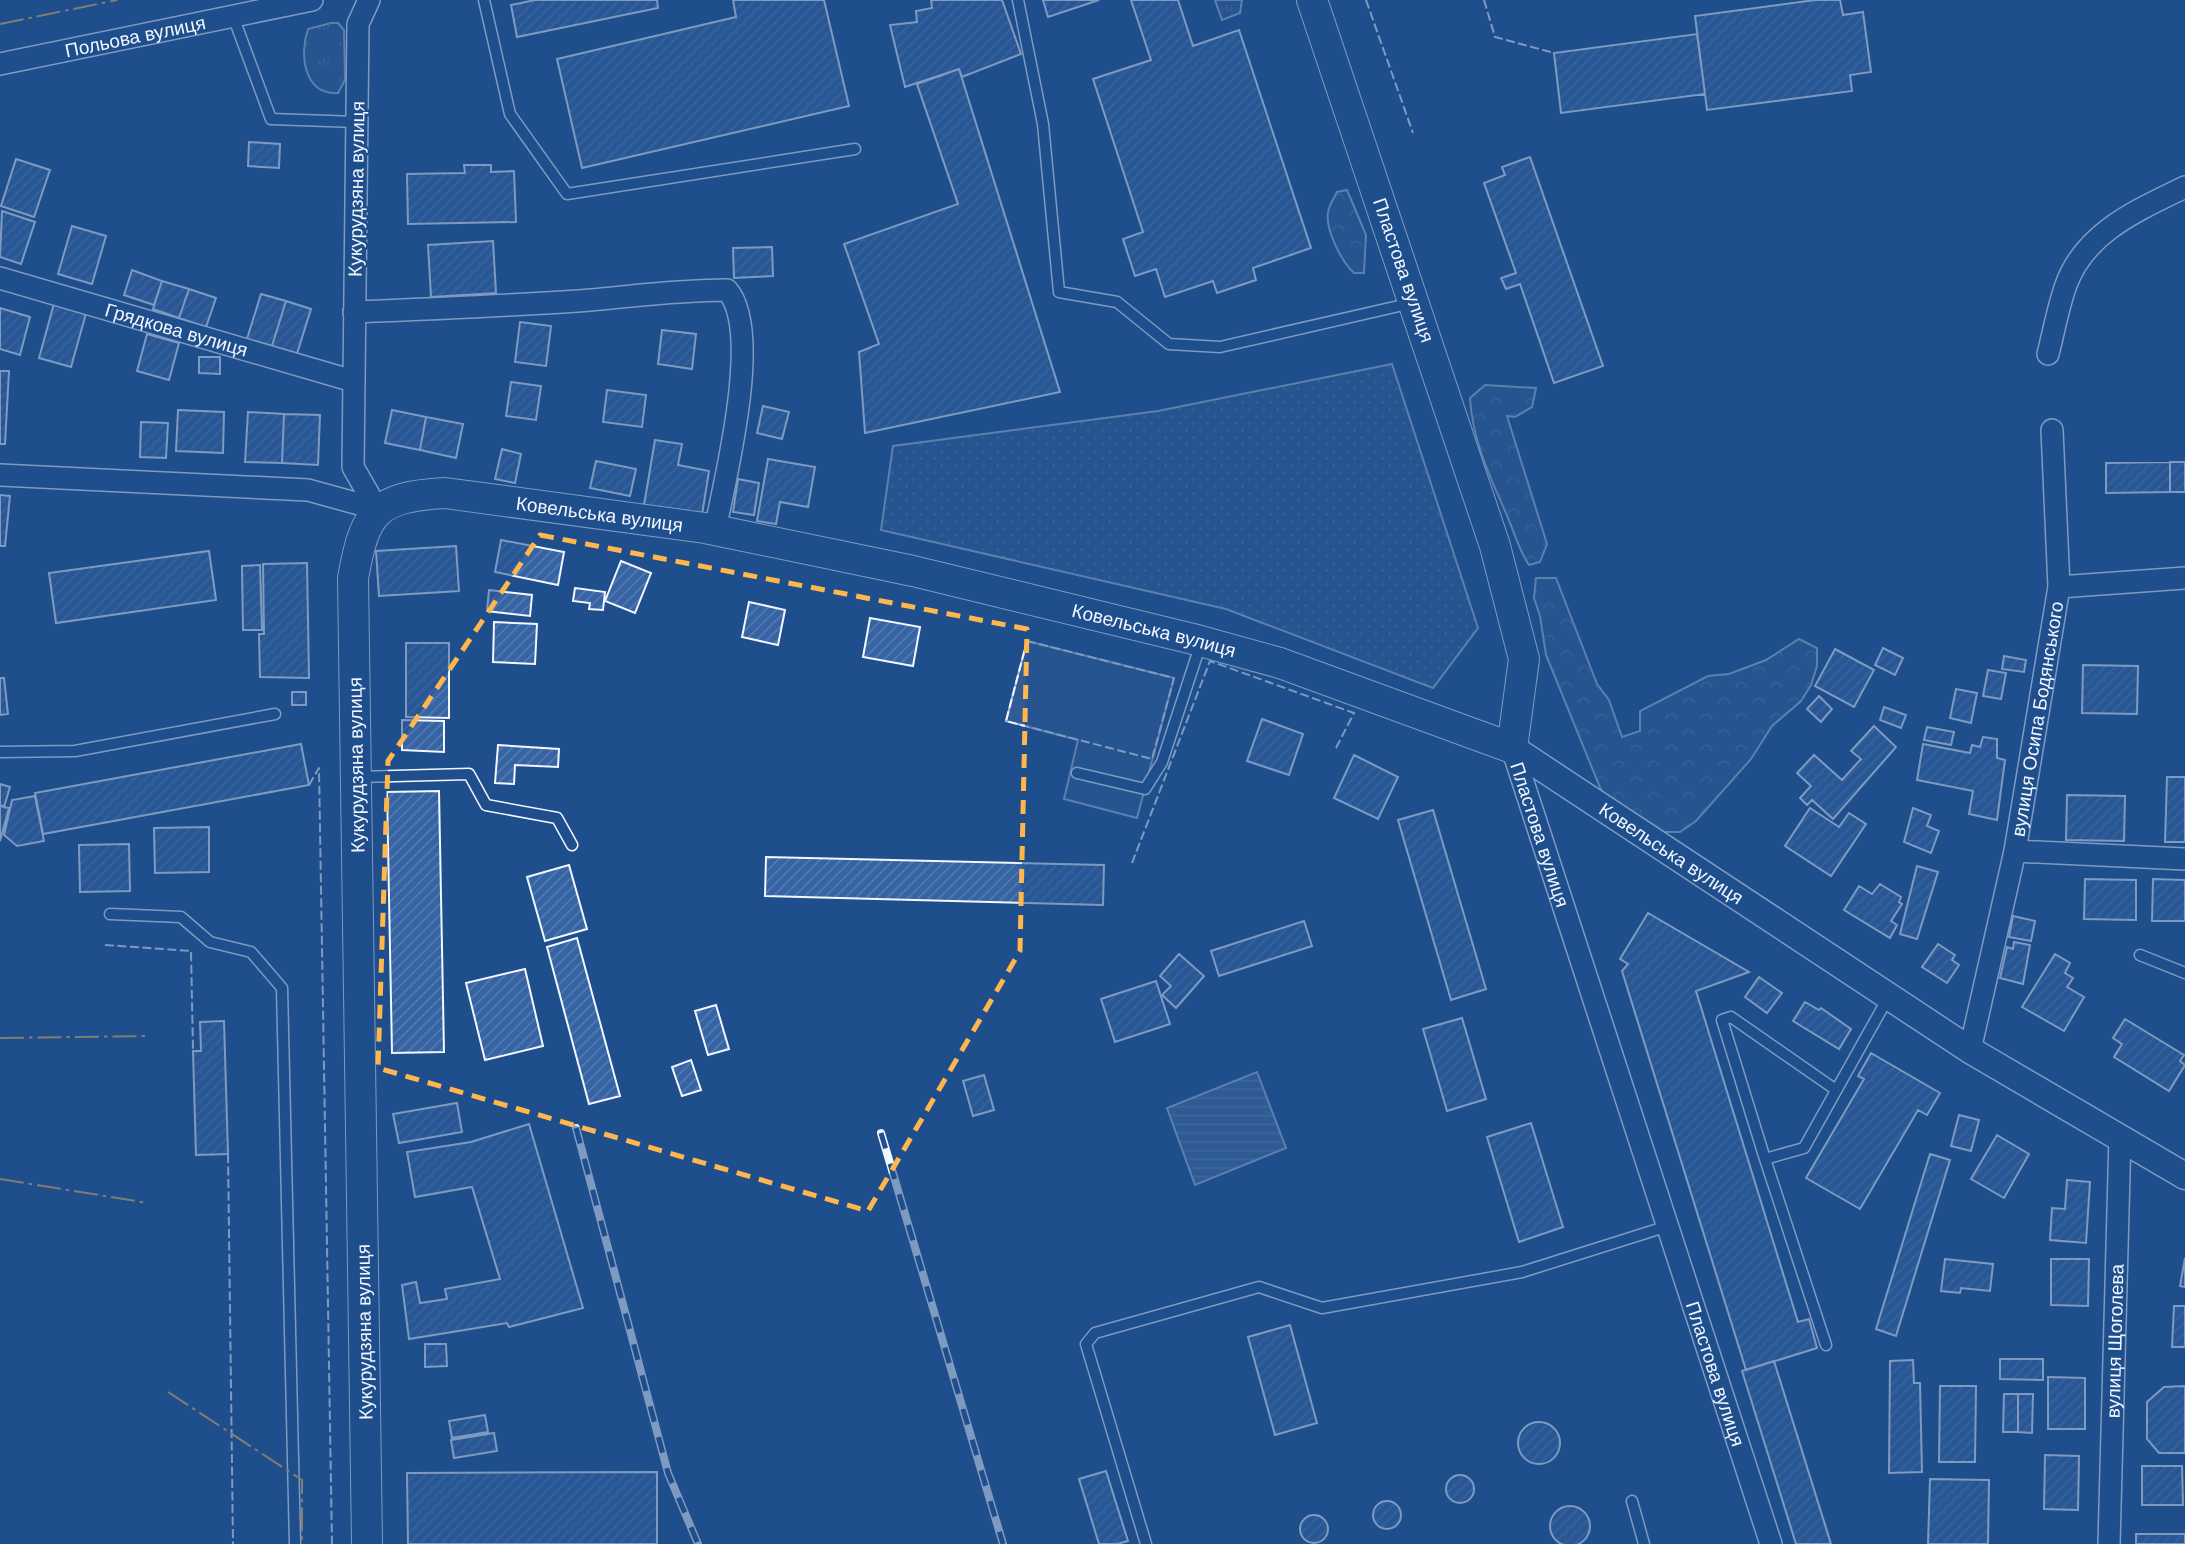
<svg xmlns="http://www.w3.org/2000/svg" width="2185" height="1544" font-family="Arial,sans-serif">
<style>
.grass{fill:url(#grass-tufts);stroke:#a8bbd7;stroke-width:2}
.forest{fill:url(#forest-crowns);stroke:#a8bbd7;stroke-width:2}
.park{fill:url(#park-dots);stroke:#a8bbd7;stroke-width:2}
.built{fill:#305b95;stroke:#a8bbd7;stroke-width:2}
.water{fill:url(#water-rules);stroke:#a8bbd7;stroke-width:2}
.building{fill:url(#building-hatch);stroke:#f2f6ff;stroke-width:2}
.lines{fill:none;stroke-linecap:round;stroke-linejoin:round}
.service-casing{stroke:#f2f6ff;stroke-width:13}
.minor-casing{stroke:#f2f6ff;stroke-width:24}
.tertiary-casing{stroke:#f2f6ff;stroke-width:29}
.secondary-casing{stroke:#f2f6ff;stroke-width:32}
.service{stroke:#1f4e8c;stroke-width:10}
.minor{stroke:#1f4e8c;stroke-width:21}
.tertiary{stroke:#1f4e8c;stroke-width:26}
.secondary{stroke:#1f4e8c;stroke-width:30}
.rail-casing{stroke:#f2f6ff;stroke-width:8}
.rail{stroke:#1f4e8c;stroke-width:5;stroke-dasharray:16;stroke-linecap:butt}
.fence{stroke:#f2f6ff;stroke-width:2;stroke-dasharray:9 3.5;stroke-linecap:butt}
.power{stroke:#ffb74d;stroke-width:2;stroke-dasharray:24 5 3.5 5;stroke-linecap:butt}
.marked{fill:none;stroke:#ffb74d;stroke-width:5;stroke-dasharray:14 9;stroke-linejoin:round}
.labels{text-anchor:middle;stroke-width:5;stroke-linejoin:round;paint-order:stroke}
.street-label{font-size:19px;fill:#f2f6ff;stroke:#1f4e8c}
</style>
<defs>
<pattern id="grass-tufts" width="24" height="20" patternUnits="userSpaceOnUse" patternTransform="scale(1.75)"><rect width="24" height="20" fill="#305b95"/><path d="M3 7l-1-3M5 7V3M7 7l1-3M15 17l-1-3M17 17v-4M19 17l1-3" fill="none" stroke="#4e73a5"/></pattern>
<pattern id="forest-crowns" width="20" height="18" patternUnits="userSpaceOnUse" patternTransform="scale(1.75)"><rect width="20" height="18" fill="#305b95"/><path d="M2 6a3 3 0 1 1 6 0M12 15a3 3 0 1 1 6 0" fill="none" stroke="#4e73a5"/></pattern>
<pattern id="park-dots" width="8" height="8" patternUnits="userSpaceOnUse" patternTransform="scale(1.75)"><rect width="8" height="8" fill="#305b95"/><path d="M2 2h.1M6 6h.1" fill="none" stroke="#4e73a5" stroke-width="1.8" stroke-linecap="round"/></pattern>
<pattern id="water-rules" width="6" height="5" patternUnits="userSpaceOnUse" patternTransform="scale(1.75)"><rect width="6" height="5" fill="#446ba0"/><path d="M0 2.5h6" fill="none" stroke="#5f81ae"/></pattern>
<pattern id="building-hatch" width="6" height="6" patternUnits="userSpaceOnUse" patternTransform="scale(1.75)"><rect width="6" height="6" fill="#3563a3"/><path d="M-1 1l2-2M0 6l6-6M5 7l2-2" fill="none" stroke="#537ab1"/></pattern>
</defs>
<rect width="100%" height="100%" fill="#1f4e8c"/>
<path class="grass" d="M 1215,0 L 1242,0 L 1240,13 L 1222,20 Z
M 331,23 L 338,23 L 344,30 L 345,80 L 338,93 C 304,95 299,55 308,29 Z"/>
<path class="forest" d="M 1347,190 L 1366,235 L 1364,273 L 1354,273 C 1342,262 1325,230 1328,212 C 1329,205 1334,198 1337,192 Z
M 1485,385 L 1536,388 L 1532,407 L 1515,417 L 1507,416 L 1547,544 L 1540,562 L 1529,565 C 1517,547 1514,530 1505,511 C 1489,475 1472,438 1470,398 Z
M 1536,578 L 1556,578 L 1597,684 L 1609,700 L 1622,737 L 1640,731 L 1640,711 L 1708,676 L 1729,674 L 1766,660 L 1799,639 L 1817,648 L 1817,666 L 1811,685 L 1801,701 L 1772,726 L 1751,759 L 1696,821 L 1680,832 L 1661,832 L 1608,807 L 1546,655 L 1540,616 L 1534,598 Z"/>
<path class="park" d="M 1392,364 L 1478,628 L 1433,688 L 1226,609 L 881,530 L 893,446 L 1158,411 Z"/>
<path class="built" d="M 1027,641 L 1174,678 L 1137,818 L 1064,799 L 1078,740 L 1006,721 Z"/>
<path class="water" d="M 1257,1072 L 1286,1148 L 1195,1185 L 1167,1108 Z"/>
<path class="building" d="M 535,0 L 657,0 L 658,8 L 517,37 L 511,5 Z
M 733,0 L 824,0 L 849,106 L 582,168 L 557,59 L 736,17 Z
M 931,0 L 1002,0 L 1021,54 L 962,77 L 959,69 L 905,87 L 890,25 L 917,22 L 916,11 L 932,8 Z
M 1043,0 L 1099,0 L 1048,17 Z
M 1131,0 L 1178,0 L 1193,46 L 1239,30 L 1311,248 L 1253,268 L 1256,280 L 1217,293 L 1213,281 L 1165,297 L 1156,269 L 1135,276 L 1123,239 L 1143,232 L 1093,79 L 1151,60 Z
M 1815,0 L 1840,0 L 1843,15 L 1863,12 L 1871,72 L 1850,75 L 1852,91 L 1707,110 L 1695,16 Z
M 1697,34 L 1705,94 L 1561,113 L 1554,53 Z
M 959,69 L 1060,392 L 865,433 L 859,352 L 879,344 L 844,244 L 958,204 L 917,84 Z
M 249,142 L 280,144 L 279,168 L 248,166 Z
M 1530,157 L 1603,366 L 1554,383 L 1520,284 L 1506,289 L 1501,278 L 1516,273 L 1484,183 L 1505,175 L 1502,167 Z
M 16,159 L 50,170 L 34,217 L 1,206 Z
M 464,165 L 491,165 L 491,172 L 514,171 L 516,222 L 408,224 L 407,174 L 465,173 Z
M 2,211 L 35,222 L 21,264 L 0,257 Z
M 72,226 L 106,236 L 92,284 L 58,274 Z
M 493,241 L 496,293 L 431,297 L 428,245 Z
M 772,247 L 773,276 L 734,278 L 733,248 Z
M 132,270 L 162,281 L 154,305 L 124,295 Z
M 162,281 L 189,289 L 179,318 L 153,309 Z
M 189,289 L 216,298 L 206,327 L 179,318 Z
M 261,294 L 286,301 L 271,349 L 246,342 Z
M 55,300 L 87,310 L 71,367 L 39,358 Z
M 286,301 L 311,309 L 296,357 L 271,349 Z
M 0,308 L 30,317 L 20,355 L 0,349 Z
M 520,322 L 551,326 L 546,366 L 515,362 Z
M 662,330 L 696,334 L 692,369 L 658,364 Z
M 147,334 L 179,343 L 169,380 L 137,371 Z
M 199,357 L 220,357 L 220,374 L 199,373 Z
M 0,371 L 9,371 L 5,444 L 0,444 Z
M 511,382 L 541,386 L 536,420 L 506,416 Z
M 607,390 L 646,395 L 642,427 L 603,422 Z
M 763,406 L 789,412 L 782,439 L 757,433 Z
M 178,410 L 224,412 L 223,453 L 176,451 Z
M 392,410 L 426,417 L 420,450 L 385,443 Z
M 248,412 L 284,414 L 282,463 L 245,462 Z
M 284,414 L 320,415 L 318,465 L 282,463 Z
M 426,417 L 463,424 L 456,458 L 420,450 Z
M 141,422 L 168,423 L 166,458 L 140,457 Z
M 655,440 L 682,444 L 678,465 L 709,471 L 702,515 L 644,505 Z
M 502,449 L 521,454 L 515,483 L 495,479 Z
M 768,459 L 815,467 L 808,507 L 780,502 L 776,524 L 757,521 Z
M 596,461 L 636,469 L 630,496 L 590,488 Z
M 2170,462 L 2185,462 L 2185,492 L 2170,492 Z
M 2170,462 L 2170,492 L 2106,493 L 2106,463 Z
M 738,479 L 759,483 L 754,515 L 733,512 Z
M 0,495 L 10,496 L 5,546 L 0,546 Z
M 501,540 L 564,552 L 558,585 L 495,572 Z
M 456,546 L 459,591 L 379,596 L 376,551 Z
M 209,551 L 216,600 L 56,623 L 49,573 Z
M 621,561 L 651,573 L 635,613 L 605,601 Z
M 307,563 L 309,678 L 260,677 L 259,634 L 264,634 L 263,564 Z
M 260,565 L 262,630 L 243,630 L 242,566 Z
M 575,588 L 605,592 L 603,610 L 589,609 L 590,603 L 573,601 Z
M 489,590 L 532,595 L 530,616 L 487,611 Z
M 749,602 L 785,610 L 778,645 L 742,637 Z
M 870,618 L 920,627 L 913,666 L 863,657 Z
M 494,622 L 537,624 L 535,664 L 493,662 Z
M 406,643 L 449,643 L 449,718 L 406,717 Z
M 1883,648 L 1903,658 L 1895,675 L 1875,665 Z
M 1835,649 L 1874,670 L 1854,707 L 1815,686 Z
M 2004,656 L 2026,660 L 2024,672 L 2002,669 Z
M 2083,665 L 2138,666 L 2137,714 L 2082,713 Z
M 1988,670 L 2006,673 L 2001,699 L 1983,696 Z
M 0,678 L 4,678 L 8,714 L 0,715 Z
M 1956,689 L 1977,693 L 1971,723 L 1950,718 Z
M 292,692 L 306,692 L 306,705 L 292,705 Z
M 1819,696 L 1832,709 L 1821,722 L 1807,709 Z
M 1884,707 L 1906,715 L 1901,728 L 1880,720 Z
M 1262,719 L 1303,734 L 1289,775 L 1247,761 Z
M 402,720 L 444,721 L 444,752 L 402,750 Z
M 1874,726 L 1896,747 L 1833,819 L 1812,800 L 1807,805 L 1800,798 L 1811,786 L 1797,773 L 1814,755 L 1842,780 L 1861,759 L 1851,751 Z
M 1927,727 L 1954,732 L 1951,745 L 1924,740 Z
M 1983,737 L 1997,739 L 1997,758 L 2005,760 L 1997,820 L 1969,814 L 1973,791 L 1917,780 L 1923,744 L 1970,753 L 1972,745 L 1980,747 Z
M 301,744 L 309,785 L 43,834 L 35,793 Z
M 498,745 L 559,749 L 558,767 L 515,765 L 514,784 L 495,783 Z
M 1354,755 L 1398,777 L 1378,819 L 1334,798 Z
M 2167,777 L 2185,777 L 2185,842 L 2165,842 Z
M 0,784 L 10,787 L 4,807 L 0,805 Z
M 439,791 L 444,1052 L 392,1053 L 387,792 Z
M 2067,795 L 2125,796 L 2124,841 L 2066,840 Z
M 35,796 L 44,841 L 17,846 L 4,835 L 12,800 Z
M 0,806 L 9,808 L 0,841 Z
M 1810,808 L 1839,827 L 1849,813 L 1866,824 L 1831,876 L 1785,846 Z
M 1913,808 L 1931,815 L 1927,826 L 1939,831 L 1931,853 L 1904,842 Z
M 1433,810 L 1486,989 L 1451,1000 L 1398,820 Z
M 209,827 L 209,872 L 155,873 L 154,828 Z
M 129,844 L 130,891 L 80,892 L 79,845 Z
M 766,857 L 1104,865 L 1103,905 L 765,896 Z
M 569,865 L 587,929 L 545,941 L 527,877 Z
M 1917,866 L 1938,872 L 1917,939 L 1900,934 Z
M 2085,879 L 2136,880 L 2136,920 L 2084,919 Z
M 2153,879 L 2185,880 L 2185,921 L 2152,921 Z
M 1880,884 L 1901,897 L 1899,902 L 1902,904 L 1891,921 L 1897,925 L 1890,938 L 1844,910 L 1859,886 L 1872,894 Z
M 1648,913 L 1749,972 L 1696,991 L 1798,1322 L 1809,1319 L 1817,1348 L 1746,1370 L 1622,971 L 1628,964 L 1620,959 Z
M 2013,916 L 2035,921 L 2031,941 L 2009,937 Z
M 1304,921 L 1312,946 L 1219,976 L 1211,951 Z
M 577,938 L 620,1096 L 589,1104 L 547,947 Z
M 2014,942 L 2030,945 L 2023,984 L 2000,978 L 2007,947 L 2013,949 Z
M 1938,944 L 1955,955 L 1952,960 L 1959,965 L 1947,983 L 1922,967 Z
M 1179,954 L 1204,976 L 1176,1008 L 1162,995 L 1171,986 L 1160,976 Z
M 2055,954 L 2070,963 L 2065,973 L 2073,978 L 2067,987 L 2084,997 L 2064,1031 L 2022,1007 Z
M 525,969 L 543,1046 L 485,1060 L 466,983 Z
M 1759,977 L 1782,993 L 1767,1013 L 1745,997 Z
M 1156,981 L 1170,1024 L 1115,1042 L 1101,999 Z
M 1805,1002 L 1819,1010 L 1821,1008 L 1851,1029 L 1839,1049 L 1793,1021 Z
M 716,1005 L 729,1049 L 708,1055 L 695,1011 Z
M 1462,1018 L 1486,1099 L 1447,1111 L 1423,1029 Z
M 2125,1019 L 2184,1055 L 2180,1061 L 2185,1065 L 2169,1091 L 2114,1057 L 2122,1044 L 2113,1038 Z
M 224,1021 L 228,1154 L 196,1155 L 193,1051 L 201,1051 L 200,1022 Z
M 1871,1053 L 1940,1093 L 1927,1115 L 1918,1110 L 1860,1209 L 1806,1178 L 1864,1079 L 1858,1076 Z
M 691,1060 L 701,1090 L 682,1096 L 672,1067 Z
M 984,1075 L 994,1110 L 973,1116 L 963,1081 Z
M 457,1103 L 462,1132 L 399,1143 L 393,1114 Z
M 1959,1115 L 1979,1120 L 1971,1151 L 1951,1146 Z
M 1531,1123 L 1563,1227 L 1519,1242 L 1487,1137 Z
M 529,1124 L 583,1308 L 509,1327 L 507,1323 L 409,1339 L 402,1285 L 416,1282 L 420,1303 L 447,1299 L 445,1289 L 500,1279 L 472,1187 L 415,1197 L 407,1152 L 471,1142 Z
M 1997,1135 L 2029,1154 L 2004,1198 L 1971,1179 Z
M 1930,1154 L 1950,1160 L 1896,1336 L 1876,1329 Z
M 2067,1180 L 2090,1182 L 2086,1243 L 2050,1240 L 2052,1208 L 2065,1209 Z
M 2185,1258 L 2185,1287 L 2180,1286 Z
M 1945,1259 L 1993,1264 L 1990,1291 L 1961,1288 L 1960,1293 L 1941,1291 Z
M 2051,1259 L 2089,1259 L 2088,1306 L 2051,1305 Z
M 2174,1306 L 2185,1306 L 2185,1347 L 2172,1347 Z
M 1290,1325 L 1317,1423 L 1275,1435 L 1248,1337 Z
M 425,1344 L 446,1344 L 447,1366 L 425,1367 Z
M 2000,1359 L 2043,1359 L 2043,1380 L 2000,1379 Z
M 1913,1360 L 1914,1383 L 1920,1383 L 1922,1472 L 1889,1473 L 1890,1361 Z
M 1774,1361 L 1831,1544 L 1796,1544 L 1742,1371 Z
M 2048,1377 L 2085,1378 L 2085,1429 L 2048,1429 Z
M 1940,1386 L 1976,1386 L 1975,1462 L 1939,1462 Z
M 2185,1386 L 2185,1453 L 2159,1453 L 2147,1439 L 2147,1402 L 2164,1387 Z
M 2004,1394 L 2018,1394 L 2018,1432 L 2003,1432 Z
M 2018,1394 L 2033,1394 L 2032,1433 L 2018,1432 Z
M 485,1415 L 488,1432 L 452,1438 L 449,1421 Z
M1518 1443a21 21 0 1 1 42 0a21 21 0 1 1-42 0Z
M 494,1433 L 497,1451 L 454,1458 L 451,1440 Z
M 2045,1455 L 2079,1456 L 2078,1510 L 2044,1509 Z
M 2142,1466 L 2182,1466 L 2183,1505 L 2142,1505 Z
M 1106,1471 L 1128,1541 L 1117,1544 L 1099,1544 L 1079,1479 Z
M 657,1472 L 657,1544 L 408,1544 L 407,1473 Z
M1446 1489a14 14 0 1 1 28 0a14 14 0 1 1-28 0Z
M 1930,1479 L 1989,1480 L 1988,1544 L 1928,1544 Z
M1373 1515a14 14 0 1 1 28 0a14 14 0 1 1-28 0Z
M1550 1526a20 20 0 1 1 40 0a20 20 0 1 1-40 0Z
M1300 1529a14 14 0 1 1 28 0a14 14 0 1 1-28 0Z
M 2136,1534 L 2185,1534 L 2185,1544 L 2136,1544 Z"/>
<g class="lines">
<g class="service-casing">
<path id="service" d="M 484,0 L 510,114 L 567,194 L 855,149
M 1018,0 L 1043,124 L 1059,292 L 1117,302 L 1169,344 L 1220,347 L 1412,303
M 233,16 L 271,119 L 357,122
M 0,752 L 75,751 L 275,714
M 1077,773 L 1145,789 L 1162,762 L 1201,643
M 358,777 L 469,774 L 486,805 L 557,818 L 572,845
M 110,914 L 181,917 L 210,942 L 251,952 L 282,988 L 295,1544
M 2140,955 L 2185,973
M 1765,1159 L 1722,1020 L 1731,1017 L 1836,1090
M 1826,1345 L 1765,1159 L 1804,1148 L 1889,996
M 1632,1501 L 1644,1544
M 1146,1544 L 1086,1344 L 1095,1333 L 1259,1287 L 1322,1308 L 1522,1272 L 1668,1226"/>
</g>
<g class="minor-casing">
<g id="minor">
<path d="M 369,0 L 358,24 L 353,467 L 377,509"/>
<path id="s1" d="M 0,64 L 312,0"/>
<path id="s2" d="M 0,278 L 353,381"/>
<path d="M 354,312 C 429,309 503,306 578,301 C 629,297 675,290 727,290 C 763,330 725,479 715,530"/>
<path d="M 2048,354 C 2054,331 2058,307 2066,285 C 2085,232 2138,210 2185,187"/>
<path d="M 2052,430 L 2059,587"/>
<path d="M 0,475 L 308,490 L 377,509"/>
<path id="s3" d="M 1512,748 L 1771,1544"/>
<path d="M 2015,851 L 2185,859"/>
<path id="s4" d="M 1970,1050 L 2015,851 L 2059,587 L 2185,578"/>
<path id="s5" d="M 2109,1544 L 2120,1137"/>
</g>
</g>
<g class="tertiary-casing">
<g id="tertiary">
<path id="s6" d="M 1512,748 L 1970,1050 L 2185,1176"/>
</g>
</g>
<g class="secondary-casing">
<g id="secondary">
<path id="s7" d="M 367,1544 L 353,578 C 365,512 375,497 445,493 L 705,528 L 913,571 L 1193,639 L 1280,663 L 1512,748 L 1524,659 L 1495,546 L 1312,0"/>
</g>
</g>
<use href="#service" class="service"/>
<use href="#minor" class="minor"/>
<use href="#tertiary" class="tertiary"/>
<use href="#secondary" class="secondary"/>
<g class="rail-casing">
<path id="rail" d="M 576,1128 L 668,1473 L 698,1544
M 881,1133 L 1003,1544"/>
</g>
<use href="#rail" class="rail"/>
<path class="fence" d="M 1366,0 L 1413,133
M 1484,0 L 1495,37 L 1554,53
M 1027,641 L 1174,678 L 1152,759 L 1006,721 Z
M 309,785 L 319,768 L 332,1544
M 1132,863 L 1210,661 L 1354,713 L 1336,748
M 105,945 L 191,951 L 193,1051
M 228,1154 L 233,1544"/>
<path class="power" d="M 0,24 L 117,0
M 0,1038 L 147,1036
M 0,1179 L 148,1203
M 168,1392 L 302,1480 L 302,1544"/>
</g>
<path d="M0 0H2185V1544H0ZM 540,535 L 1027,629 L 1020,951 L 868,1211 L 378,1068 L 388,761 Z" fill="#1f4e8c" fill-opacity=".55" fill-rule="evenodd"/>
<path class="marked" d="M 540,535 L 1027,629 L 1020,951 L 868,1211 L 378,1068 L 388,761 Z"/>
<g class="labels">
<g class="street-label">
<text dy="7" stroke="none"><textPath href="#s1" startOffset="138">Польова вулиця</textPath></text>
<text transform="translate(356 189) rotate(-89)" y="7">Кукурудзяна вулиця</text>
<text transform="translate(1404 270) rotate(71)" y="7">Пластова вулиця</text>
<text dy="7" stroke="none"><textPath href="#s2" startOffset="184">Грядкова вулиця</textPath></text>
<text dy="7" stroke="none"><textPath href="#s7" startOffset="1265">Ковельська вулиця</textPath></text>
<text dy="7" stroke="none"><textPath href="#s7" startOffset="1832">Ковельська вулиця</textPath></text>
<text dy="7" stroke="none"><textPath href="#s4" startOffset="338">вулиця Осипа Бодянського</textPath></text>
<text transform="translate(356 765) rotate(-91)" y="7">Кукурудзяна вулиця</text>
<text dy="7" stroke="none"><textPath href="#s3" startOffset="91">Пластова вулиця</textPath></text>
<text dy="7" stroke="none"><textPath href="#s6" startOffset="191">Ковельська вулиця</textPath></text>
<text transform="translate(364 1332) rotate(-91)" y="7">Кукурудзяна вулиця</text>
<text dy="7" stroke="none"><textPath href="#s5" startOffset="203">вулиця Щоголева</textPath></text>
<text dy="7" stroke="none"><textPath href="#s3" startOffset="658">Пластова вулиця</textPath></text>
</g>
</g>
</svg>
